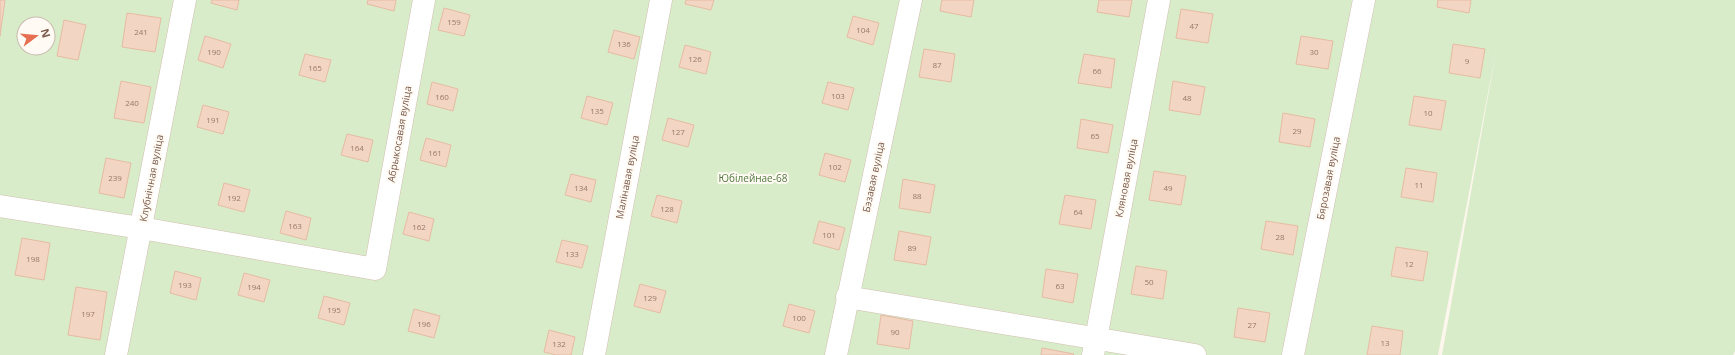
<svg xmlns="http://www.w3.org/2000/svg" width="1735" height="355" font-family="'Open Sans',sans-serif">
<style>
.green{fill:#d8ecc9;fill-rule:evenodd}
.building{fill:#f3d5c3;stroke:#e6bba3}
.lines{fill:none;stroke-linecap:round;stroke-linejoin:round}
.minor-casing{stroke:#d1beb0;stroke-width:23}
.minor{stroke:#fff;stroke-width:22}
.labels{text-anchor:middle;stroke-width:4;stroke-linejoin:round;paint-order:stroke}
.number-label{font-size:8px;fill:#987a6a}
.street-label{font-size:10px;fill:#7a5c4d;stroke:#fffaf3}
.park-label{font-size:10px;fill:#537a41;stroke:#fffaf3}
</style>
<rect width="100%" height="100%" fill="#fdf6ec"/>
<path class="green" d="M 0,0 L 1735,0 L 1735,351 L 1733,355 L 1442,355 L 1497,46 L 1438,355 L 0,355 ZM 24,24 L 48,24 L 48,48 L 24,48 Z"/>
<path class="building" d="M 0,0 L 5,0 L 0,36 Z
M 212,0 L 239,0 L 237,10 L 211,3 Z
M 368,0 L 396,0 L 394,11 L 367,4 Z
M 686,0 L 714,0 L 711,10 L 685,4 Z
M 942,0 L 974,0 L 971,17 L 940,11 Z
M 1099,0 L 1132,0 L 1129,17 L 1097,12 Z
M 1438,0 L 1471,0 L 1469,13 L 1437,7 Z
M 444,8 L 470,15 L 464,36 L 438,30 Z
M 1181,9 L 1213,14 L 1208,43 L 1176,38 Z
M 127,13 L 161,18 L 155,52 L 122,47 Z
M 853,16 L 879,23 L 873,45 L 847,37 Z
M 64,20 L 86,25 L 78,60 L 57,56 Z
M 614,30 L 640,37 L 634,59 L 608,52 Z
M 205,36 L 231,44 L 223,68 L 198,60 Z
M 1301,36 L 1333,41 L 1328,69 L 1296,64 Z
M 1453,44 L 1485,49 L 1480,78 L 1449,73 Z
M 685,45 L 711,52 L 706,74 L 679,67 Z
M 924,49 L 955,54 L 951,82 L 919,77 Z
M 305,54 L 331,60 L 325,82 L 299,75 Z
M 1084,54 L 1115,59 L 1111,88 L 1078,83 Z
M 121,81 L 151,87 L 144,123 L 114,118 Z
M 1173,81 L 1205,87 L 1200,115 L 1169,110 Z
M 432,82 L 458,89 L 453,111 L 427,104 Z
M 828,82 L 854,88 L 848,110 L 822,103 Z
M 587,96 L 613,103 L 607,125 L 581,118 Z
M 1414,96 L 1446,101 L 1441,130 L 1409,125 Z
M 203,105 L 229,112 L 223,134 L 197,127 Z
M 1283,113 L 1315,119 L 1310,147 L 1279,142 Z
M 668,118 L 694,125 L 688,147 L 662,140 Z
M 1081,119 L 1113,125 L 1108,153 L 1077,148 Z
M 347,134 L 373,140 L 368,162 L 341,155 Z
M 426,138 L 451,145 L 446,167 L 420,160 Z
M 825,153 L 851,160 L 845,182 L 819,175 Z
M 106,158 L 131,163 L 124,198 L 99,193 Z
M 1406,168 L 1437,173 L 1433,202 L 1401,197 Z
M 1154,171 L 1186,176 L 1181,205 L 1149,200 Z
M 571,174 L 596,180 L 591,202 L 565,195 Z
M 903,179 L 935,185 L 930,213 L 899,208 Z
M 224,183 L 250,190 L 244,212 L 218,205 Z
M 657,195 L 682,201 L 677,223 L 651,216 Z
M 1065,195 L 1096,200 L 1091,229 L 1059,224 Z
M 286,211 L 311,218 L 306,240 L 280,233 Z
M 409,212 L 434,219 L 429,241 L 403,234 Z
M 819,221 L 845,228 L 839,250 L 813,243 Z
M 1266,221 L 1298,226 L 1293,255 L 1261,249 Z
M 899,231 L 931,237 L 926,265 L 894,260 Z
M 22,238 L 50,243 L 44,280 L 15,275 Z
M 562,240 L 588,246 L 582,268 L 556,262 Z
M 1396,247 L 1428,252 L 1423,281 L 1391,276 Z
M 1136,266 L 1167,271 L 1163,299 L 1131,294 Z
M 1046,269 L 1078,274 L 1073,303 L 1042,297 Z
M 175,271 L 201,278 L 196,300 L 170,293 Z
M 244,273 L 270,280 L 264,302 L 238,295 Z
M 640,284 L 666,291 L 660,313 L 634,306 Z
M 76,287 L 107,292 L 100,340 L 68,335 Z
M 324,296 L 350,303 L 344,325 L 318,318 Z
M 789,304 L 815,311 L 809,333 L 783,326 Z
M 1238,308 L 1270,313 L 1265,342 L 1234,337 Z
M 414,309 L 440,316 L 434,338 L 408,331 Z
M 881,315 L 913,321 L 909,349 L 877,344 Z
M 1372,326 L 1403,331 L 1400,355 L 1367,355 Z
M 549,330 L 575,337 L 571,355 L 556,355 L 544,352 Z
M 1042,348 L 1074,354 L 1073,355 L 1041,355 Z"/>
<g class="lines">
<g class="minor-casing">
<path id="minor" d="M 0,206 L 141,228 L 375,269 L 424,0
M 847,297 L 1195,355
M 116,355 L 185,0
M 594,355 L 661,0
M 836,355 L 911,0
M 1093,355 L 1159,0
M 1293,355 L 1364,0"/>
</g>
<use href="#minor" class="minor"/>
</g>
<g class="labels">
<g class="number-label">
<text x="454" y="25">159</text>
<text x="1194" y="29">47</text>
<text x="863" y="33">104</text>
<text x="141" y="35">241</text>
<text x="624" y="47">136</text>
<text x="214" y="55">190</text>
<text x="1314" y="55">30</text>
<text x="695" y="62">126</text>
<text x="1467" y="64">9</text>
<text x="937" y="68">87</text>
<text x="315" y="71">165</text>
<text x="1097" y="74">66</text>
<text x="838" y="99">103</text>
<text x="442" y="100">160</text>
<text x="1187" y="101">48</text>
<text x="132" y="106">240</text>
<text x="597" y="114">135</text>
<text x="1428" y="116">10</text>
<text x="213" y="123">191</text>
<text x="1297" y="134">29</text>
<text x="678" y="135">127</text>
<text x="1095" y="139">65</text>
<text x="357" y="151">164</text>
<text x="435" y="156">161</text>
<text x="835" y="170">102</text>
<text x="115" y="181">239</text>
<text x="1419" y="188">11</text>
<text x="581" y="191">134</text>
<text x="1168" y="191">49</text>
<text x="917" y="199">88</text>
<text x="234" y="201">192</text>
<text x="667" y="212">128</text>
<text x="1078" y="215">64</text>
<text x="295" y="229">163</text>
<text x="419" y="230">162</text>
<text x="829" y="238">101</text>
<text x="1280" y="240">28</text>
<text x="912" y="251">89</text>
<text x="572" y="257">133</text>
<text x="33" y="262">198</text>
<text x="1409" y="267">12</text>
<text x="1149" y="285">50</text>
<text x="185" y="288">193</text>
<text x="1060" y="289">63</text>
<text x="254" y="290">194</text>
<text x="650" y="301">129</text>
<text x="334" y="313">195</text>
<text x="88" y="317">197</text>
<text x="799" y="321">100</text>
<text x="424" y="327">196</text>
<text x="1252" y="328">27</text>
<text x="895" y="335">90</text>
<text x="1385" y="346">13</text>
<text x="559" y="347">132</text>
</g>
<g class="street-label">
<text transform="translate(399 134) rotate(-80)" y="4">Абрыкосавая вуліца</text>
<text transform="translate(627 177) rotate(-79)" y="4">Малінавая вуліца</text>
<text transform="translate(873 177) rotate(-78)" y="4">Бэзавая вуліца</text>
<text transform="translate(151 178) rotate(-79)" y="4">Клубнічная вуліца</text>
<text transform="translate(1126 178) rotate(-79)" y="4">Кляновая вуліца</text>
<text transform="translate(1328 178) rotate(-79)" y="4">Бярозавая вуліца</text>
</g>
<g class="park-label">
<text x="753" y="182">Юбілейнае-68</text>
</g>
</g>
<g transform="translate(36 36) rotate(74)"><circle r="19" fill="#fffaf3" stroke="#cabbb1"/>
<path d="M0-3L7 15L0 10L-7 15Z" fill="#e76f51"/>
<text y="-6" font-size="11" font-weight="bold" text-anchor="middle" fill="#7a5c4d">N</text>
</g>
</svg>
